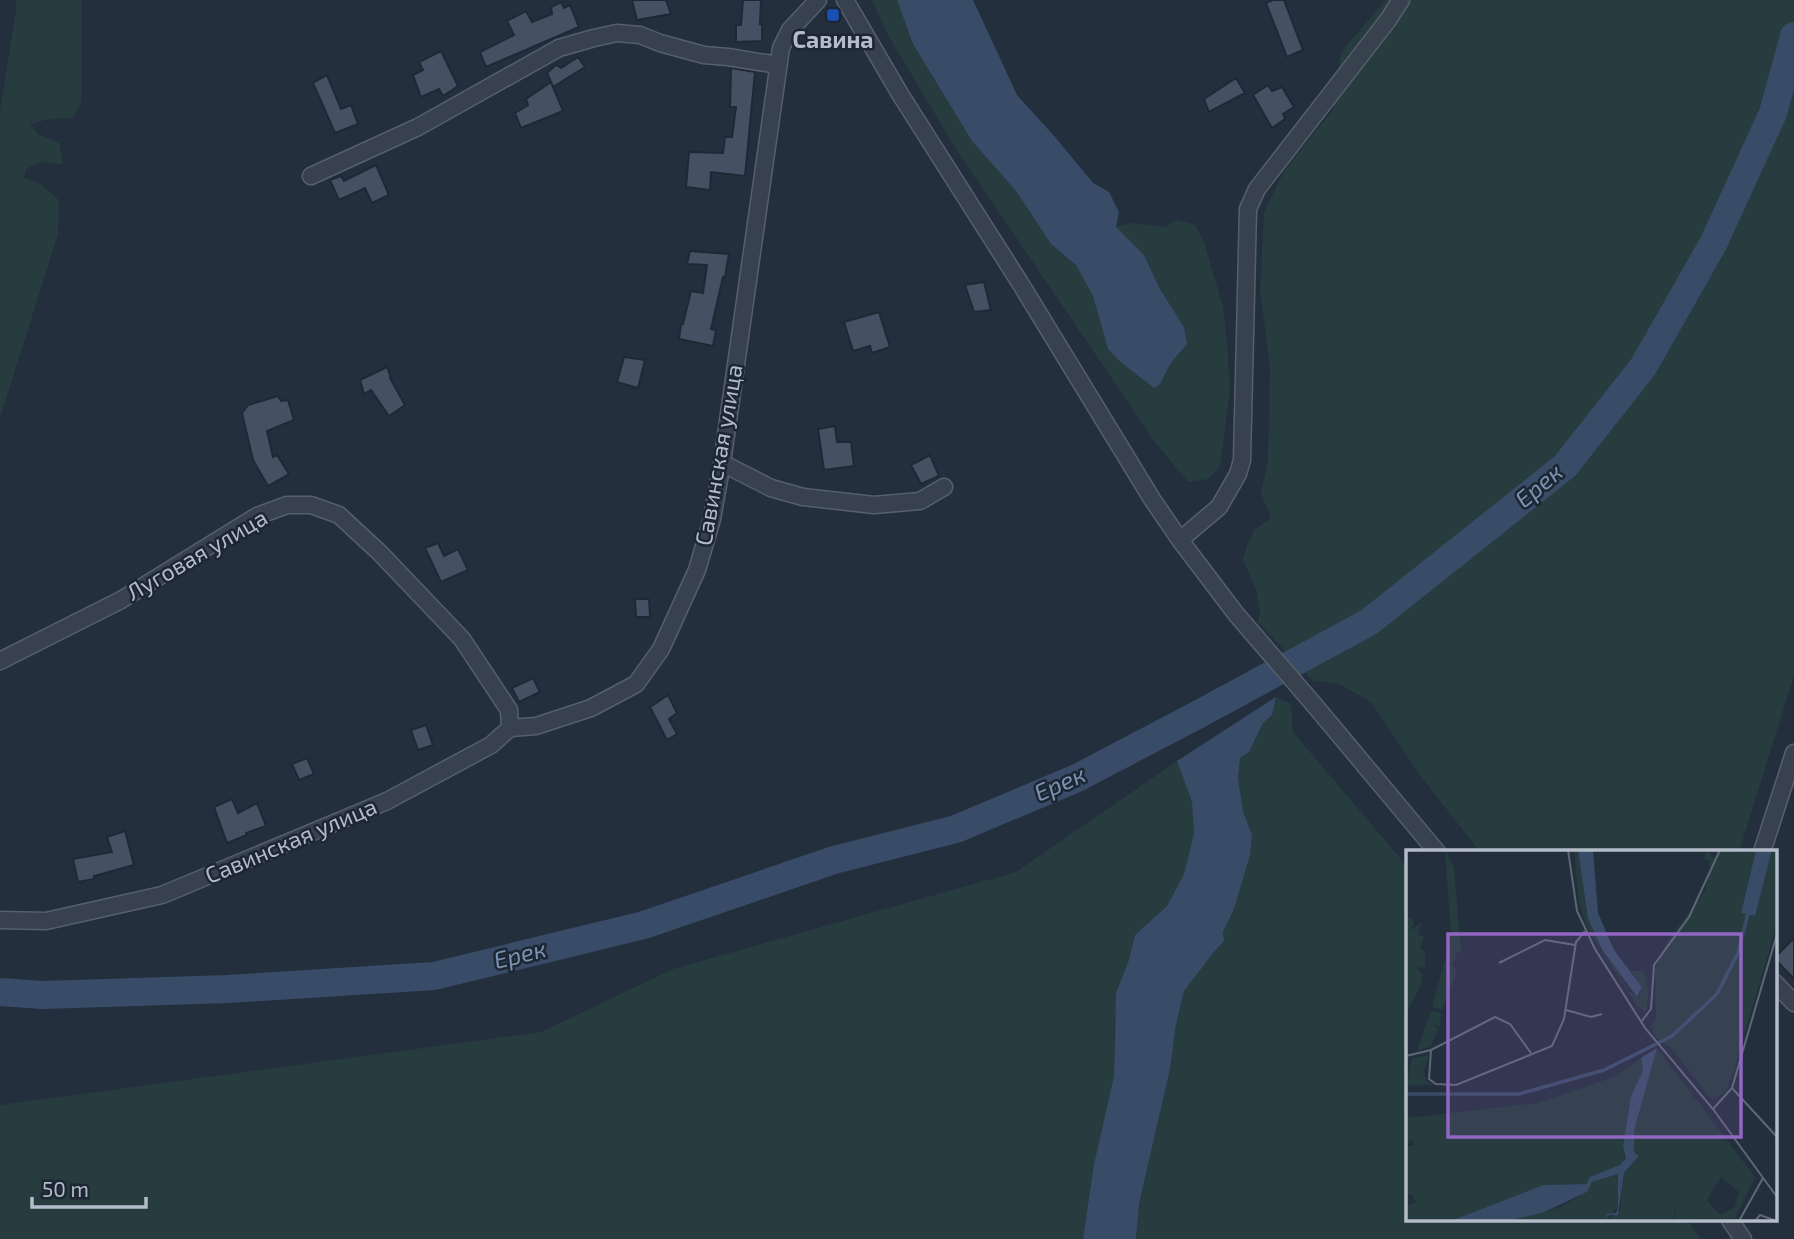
<svg xmlns="http://www.w3.org/2000/svg" width="1794" height="1239" font-family="'Exo 2',sans-serif">
<style>
.green{fill:#263c3f}
.water{fill:#394c67}
.lines{fill:none;stroke-linecap:round;stroke-linejoin:round}
.river{stroke:#394c67;stroke-width:28}
.building{fill:#455162;stroke:#1f2835;stroke-width:2}
.minor-casing{stroke:#565f6c;stroke-width:19}
.minor{stroke:#38414e;stroke-width:16}
.transit-dot{fill:#1a4fb4;stroke:#1d2633;stroke-width:2.5}
.labels{text-anchor:middle;stroke-width:5;stroke-linejoin:round;paint-order:stroke}
.poi-label{font-size:23px;font-weight:bold;fill:#b4bcc9;stroke:#1d2633}
.street-label{font-size:23px;fill:#b4bcc9;stroke:#1d2633}
.water-label{font-size:24px;font-style:italic;fill:#7c92b1;stroke:#1d2633}
.inset-river{fill:none;stroke:#394c67;stroke-width:3.5}
.inset-road{fill:none;stroke:#5e6776;stroke-width:2}
.view{fill:#9266c3;fill-opacity:0.15;stroke:#9266c3;stroke-width:3.5}
.inset-edge{fill:none;stroke:#b4bcc9;stroke-width:3.5}
</style>
<rect width="100%" height="100%" fill="#242f3e"/>
<path class="green" d="M 16,0 L 82,0 L 81,105 L 72,118 L 49,119 L 30,124 L 39,135 L 59,143 L 63,164 L 40,162 L 26,169 L 24,178 L 39,183 L 59,200 L 58,234 L 0,418 L 0,111 L 16,11 Z
M 872,0 L 897,0 L 913,44 L 972,141 L 1016,191 L 1051,244 L 1076,265 L 1093,296 L 1108,349 L 1160,384 L 1171,363 L 1187,344 L 1184,327 L 1160,289 L 1144,255 L 1116,227 L 1131,223 L 1164,227 L 1177,220 L 1195,225 L 1204,242 L 1223,307 L 1227,342 L 1230,390 L 1220,467 L 1208,479 L 1188,482 L 1155,442 L 956,149 L 888,35 Z
M 1386,0 L 1794,0 L 1794,675 L 1739,852 L 1480,852 L 1419,774 L 1371,702 L 1343,686 L 1334,683 L 1313,681 L 1258,622 L 1260,611 L 1256,589 L 1243,560 L 1247,546 L 1254,530 L 1271,518 L 1261,493 L 1268,461 L 1270,367 L 1260,291 L 1264,212 L 1284,171 L 1333,110 L 1341,52 Z
M 1276,697 L 1291,704 L 1293,732 L 1407,866 L 1407,1220 L 1687,1220 L 1701,1239 L 1136,1239 L 1139,1204 L 1170,1069 L 1176,1025 L 1184,991 L 1214,952 L 1224,941 L 1222,932 L 1234,909 L 1252,835 L 1243,811 L 1238,778 L 1240,758 L 1249,752 L 1263,723 L 1272,715 Z
M 1177,761 L 1192,802 L 1194,833 L 1184,874 L 1167,906 L 1135,935 L 1114,1023 L 1114,1076 L 1094,1164 L 1083,1239 L 0,1239 L 0,1105 L 541,1032 L 673,969 L 1016,872 Z"/>
<path class="water" d="M 897,0 L 973,0 L 1017,95 L 1055,137 L 1093,183 L 1109,192 L 1119,212 L 1116,227 L 1144,255 L 1160,289 L 1184,327 L 1187,344 L 1171,363 L 1160,384 L 1154,388 L 1122,363 L 1108,349 L 1093,296 L 1076,265 L 1051,244 L 1016,191 L 972,141 L 913,44 Z
M 1276,697 L 1272,715 L 1263,723 L 1249,752 L 1240,758 L 1238,778 L 1243,811 L 1252,835 L 1250,855 L 1234,909 L 1223,932 L 1224,941 L 1214,952 L 1184,991 L 1176,1025 L 1170,1069 L 1139,1204 L 1136,1239 L 1083,1239 L 1094,1164 L 1114,1076 L 1116,993 L 1128,963 L 1135,935 L 1167,906 L 1184,874 L 1194,833 L 1192,802 L 1177,761 Z"/>
<g class="lines">
<path class="river" d="M 0,992 L 43,995 L 228,989 L 434,976 L 644,925 L 834,860 L 956,829 L 1077,778 L 1201,713 L 1369,622 L 1565,466 L 1643,367 L 1713,244 L 1773,113 L 1794,36"/>
</g>
<path class="building" d="M 632,0 L 666,0 L 671,14 L 637,20 Z
M 743,0 L 761,0 L 760,24 L 762,24 L 762,41 L 736,42 L 736,25 L 741,25 Z
M 1273,0 L 1284,0 L 1303,50 L 1287,57 L 1266,3 Z
M 561,2 L 564,8 L 570,5 L 579,27 L 486,67 L 480,52 L 514,35 L 507,21 L 526,11 L 532,22 L 552,14 L 551,7 Z
M 441,51 L 458,86 L 443,96 L 439,89 L 421,97 L 413,75 L 423,70 L 419,62 Z
M 578,57 L 585,67 L 553,87 L 547,73 L 556,65 L 561,68 Z
M 731,68 L 755,72 L 745,176 L 711,172 L 710,190 L 686,187 L 689,152 L 723,153 L 725,137 L 732,137 L 736,107 L 730,107 Z
M 327,75 L 341,109 L 351,105 L 358,124 L 335,133 L 313,83 Z
M 1236,78 L 1245,93 L 1209,112 L 1204,99 Z
M 551,82 L 563,111 L 521,128 L 515,113 L 528,105 L 526,99 Z
M 1268,85 L 1272,91 L 1282,87 L 1294,107 L 1283,114 L 1285,119 L 1272,128 L 1253,95 Z
M 376,165 L 389,195 L 372,203 L 365,188 L 339,200 L 330,180 L 341,176 L 344,181 Z
M 690,251 L 729,254 L 725,277 L 723,277 L 711,329 L 716,330 L 713,346 L 679,339 L 681,324 L 683,324 L 691,291 L 703,293 L 707,265 L 687,264 Z
M 984,282 L 991,310 L 974,312 L 965,285 Z
M 879,312 L 890,347 L 872,353 L 870,346 L 853,351 L 844,322 Z
M 624,357 L 645,360 L 638,388 L 617,382 Z
M 387,367 L 391,378 L 390,378 L 405,405 L 389,416 L 371,390 L 364,394 L 360,380 Z
M 278,396 L 281,401 L 288,400 L 294,420 L 267,431 L 273,457 L 277,455 L 289,474 L 268,486 L 253,460 L 242,413 L 248,405 Z
M 835,426 L 837,442 L 851,442 L 854,466 L 824,470 L 818,429 Z
M 930,455 L 939,476 L 921,484 L 911,465 Z
M 438,543 L 444,556 L 458,549 L 468,570 L 441,582 L 425,548 Z
M 635,599 L 649,599 L 650,617 L 636,617 Z
M 533,678 L 540,692 L 519,702 L 512,688 Z
M 668,695 L 677,713 L 669,719 L 677,734 L 667,740 L 650,707 Z
M 426,725 L 433,745 L 418,750 L 411,730 Z
M 307,758 L 314,774 L 299,780 L 292,764 Z
M 232,799 L 238,813 L 257,803 L 266,826 L 246,833 L 247,835 L 227,843 L 214,807 Z
M 125,831 L 134,865 L 94,876 L 94,879 L 78,882 L 73,859 L 112,852 L 107,837 Z
M 1794,938 L 1794,979 L 1775,959 L 1775,957 Z"/>
<g class="lines">
<g class="minor-casing">
<path id="minor" d="M 845,0 L 900,94 L 1022,286 L 1152,499 L 1180,540 L 1236,614 L 1316,707 L 1437,852
M 311,176 L 418,127 L 559,48 L 594,38 L 617,33 L 640,35 L 660,43 L 704,55 L 728,57 L 778,65
M 722,463 L 771,488 L 803,497 L 874,505 L 920,501 L 944,487
M 1180,540 L 1219,507 L 1238,474 L 1242,460 L 1248,209 L 1257,189 L 1388,20 L 1401,0
M 0,661 L 121,600 L 257,516 L 287,505 L 311,505 L 339,515 L 380,553 L 462,639 L 509,710 L 510,728
M 1762,852 L 1794,753
M 0,920 L 46,921 L 162,895 L 387,801 L 491,745 L 510,728 L 536,726 L 591,708 L 636,684 L 661,649 L 697,570 L 712,519 L 722,463 L 781,48 L 790,30 L 818,0
M 1775,983 L 1794,1003
M 1730,1220 L 1743,1239"/>
</g>
<use href="#minor" class="minor"/>
</g>
<rect class="transit-dot" x="826" y="8" width="14" height="14" rx="3.5"/>
<g class="labels">
<g class="poi-label">
<text x="833" y="48">Савина</text>
</g>
<g class="street-label">
<text transform="translate(719 455) rotate(-80)" y="8">Савинская улица</text>
<text transform="translate(197 555) rotate(-30)" y="8">Луговая улица</text>
<text transform="translate(291 841) rotate(-23)" y="8">Савинская улица</text>
</g>
<g class="water-label">
<text transform="translate(1539 486) rotate(-40)" y="8">Ерек</text>
<text transform="translate(1060 784) rotate(-24)" y="8">Ерек</text>
<text transform="translate(520 955) rotate(-14)" y="8">Ерек</text>
</g>
</g>
<g transform="translate(1406 850)">
<rect width="371" height="371" fill="#242f3e"/>
<path d="M 39,0 L 48,18 L 55,101 L 47,104 L 52,107 L 46,113 L 51,122 L 36,160 L 26,157 L 45,86 ZM 168,0 L 172,0 L 182,70 L 223,141 L 232,147 L 236,138 L 225,121 L 238,121 L 243,140 L 240,162 L 231,156 L 181,77 L 173,53 ZM 313,0 L 350,0 L 335,62 L 349,66 L 366,0 L 371,0 L 371,73 L 328,220 L 320,241 L 309,249 L 304,248 L 266,199 L 248,186 L 245,176 L 250,169 L 249,119 L 261,92 L 299,41 L 304,17 L 303,10 L 298,10 L 301,1 L 309,8 ZM 6,67 L 8,74 L 2,82 L 16,72 L 12,85 L 18,86 L 14,99 L 19,101 L 19,117 L 11,118 L 17,125 L 15,135 L 0,164 L 0,70 ZM 25,161 L 35,163 L 34,177 L 27,174 L 32,179 L 25,196 L 11,201 ZM 251,198 L 349,327 L 328,371 L 269,371 L 270,356 L 267,371 L 200,371 L 214,360 L 218,323 L 233,307 L 228,302 L 228,281 ZM 315,327 L 333,342 L 329,357 L 314,365 L 301,350 ZM 23,205 L 18,221 L 20,231 L 29,235 L 0,236 L 6,208 ZM 235,208 L 237,220 L 225,246 L 217,296 L 220,307 L 214,315 L 180,334 L 137,335 L 45,371 L 0,371 L 0,356 L 10,353 L 7,345 L 0,345 L 0,296 L 8,296 L 7,291 L 0,290 L 0,268 L 131,253 L 208,227 ZM 212,324 L 212,357 L 199,371 L 100,371 L 155,357 L 181,342 L 186,332 Z" fill="#263c3f" fill-rule="evenodd"/>
<path d="M 172,0 L 187,0 L 192,63 L 208,100 L 236,137 L 231,147 L 196,99 L 182,69 ZM 350,0 L 366,0 L 349,66 L 335,63 ZM 251,198 L 228,281 L 228,302 L 233,306 L 218,323 L 212,365 L 202,365 L 199,371 L 201,364 L 210,363 L 212,357 L 212,324 L 186,332 L 181,342 L 136,363 L 100,371 L 45,371 L 137,335 L 180,334 L 184,327 L 214,315 L 220,308 L 217,296 L 225,246 L 237,220 L 235,208 Z" fill="#394c67"/>
<path class="inset-river" d="M 0,244 L 113,244 L 198,220 L 266,186 L 311,144 L 332,103 L 343,59"/>
<path class="inset-road" d="M 162,0 L 171,61 L 189,99 L 239,178 L 307,259 L 371,347M 93,113 L 139,90 L 169,95M 160,160 L 185,167 L 196,164M 235,172 L 245,159 L 248,115 L 283,67 L 314,0M 25,200 L 23,229 L 30,234 L 50,235 L 146,196 L 158,169 L 170,92 L 179,81M 0,206 L 25,200 L 89,167 L 104,174 L 125,203M 326,238 L 371,287M 307,259 L 326,238 L 371,84M 333,371 L 357,328M 349,371 L 354,365 L 368,370"/>
<path class="view" d="M 42,84 L 335,84 L 335,287 L 42,287 Z"/>
<rect width="371" height="371" class="inset-edge"/>
</g>
<path d="M32 1197v10h114v-10" fill="none" stroke="#b4bcc9" stroke-width="3.5"/>
<text x="42" y="1197" font-size="21" fill="#b4bcc9" stroke="#1d2633" stroke-width="5" paint-order="stroke">50 m</text>
</svg>
